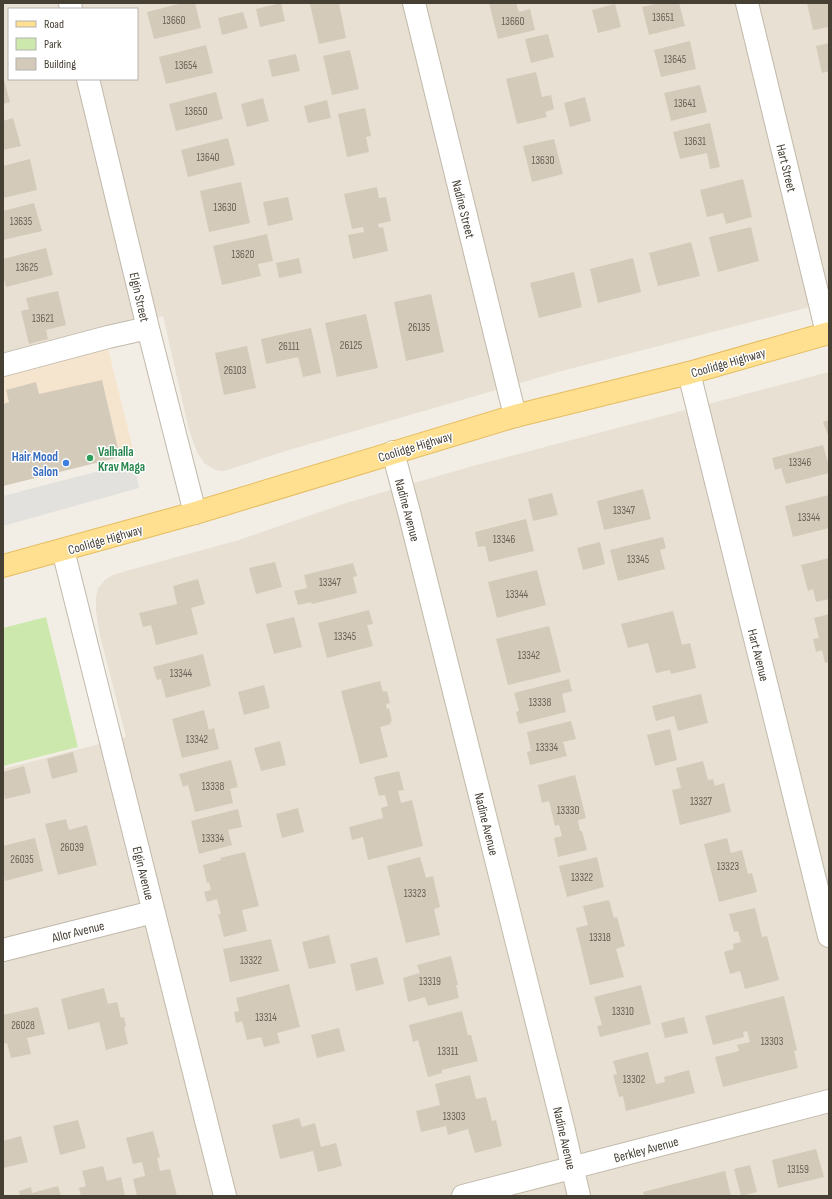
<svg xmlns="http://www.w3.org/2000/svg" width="832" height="1199" font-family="'Sofia Sans Condensed',sans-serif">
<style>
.residential{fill:#e7e0d3;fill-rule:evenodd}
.commercial{fill:#f5e5cf}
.green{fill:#cde8ad}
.parking{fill:#e3e1dd}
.building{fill:#d4caba}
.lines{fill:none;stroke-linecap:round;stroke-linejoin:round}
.minor-casing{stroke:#c1b9aa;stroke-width:24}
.major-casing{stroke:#e5bd61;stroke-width:24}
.minor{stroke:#fff;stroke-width:22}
.major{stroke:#ffe091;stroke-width:22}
.leisure-dot{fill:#2e9e5b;stroke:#fff;stroke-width:1.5}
.shop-dot{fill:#3f7fe0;stroke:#fff;stroke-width:1.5}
.labels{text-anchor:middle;stroke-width:3;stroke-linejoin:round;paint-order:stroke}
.number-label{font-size:11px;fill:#696256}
.street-label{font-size:13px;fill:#453f34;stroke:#fff}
.leisure-label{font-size:13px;font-weight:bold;fill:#27864d;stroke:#fff;text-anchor:start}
.shop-label{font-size:13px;font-weight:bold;fill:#366cbe;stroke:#fff;text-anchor:end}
</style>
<rect width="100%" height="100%" fill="#f3eee5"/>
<path class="residential" d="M 3,3 L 829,3 L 829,302 L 558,372 L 289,450 L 224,471 L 216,470 L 204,463 L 197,452 L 189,430 L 163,316 L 3,356 ZM 9,9 L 137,9 L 137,79 L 9,79 Z
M 829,372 L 829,1196 L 3,1196 L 3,769 L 126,737 L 100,636 L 96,611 L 96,597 L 98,588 L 106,579 L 115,574 L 239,540 L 346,503 L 469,467 Z"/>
<path class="commercial" d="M 108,348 L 134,453 L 3,486 L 3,375 Z"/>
<path class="green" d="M 46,617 L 78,747 L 3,766 L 3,628 Z"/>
<path class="parking" d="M 134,462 L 139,488 L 3,526 L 3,496 Z"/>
<path class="building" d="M 183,3 L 195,3 L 201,28 L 154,39 L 147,12 Z
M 281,3 L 285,21 L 260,27 L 256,9 Z
M 314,3 L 339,3 L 346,38 L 319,44 L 310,4 Z
M 489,3 L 516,3 L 519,12 L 530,9 L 535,30 L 498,39 Z
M 660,3 L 679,3 L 685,26 L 649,35 L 642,7 Z
M 807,3 L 829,3 L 829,27 L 813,30 Z
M 615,4 L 621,27 L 598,33 L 592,10 Z
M 243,12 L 248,28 L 222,35 L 218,18 Z
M 548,34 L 554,57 L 531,63 L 525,39 Z
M 690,41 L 696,69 L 661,77 L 654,50 Z
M 829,43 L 829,71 L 822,73 L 816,46 Z
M 206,45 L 213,73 L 166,84 L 159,57 Z
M 350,50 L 359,89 L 332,95 L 323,56 Z
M 296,54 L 300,71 L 272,77 L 268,60 Z
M 536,72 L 542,97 L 551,95 L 554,109 L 545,112 L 547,117 L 517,124 L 506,79 Z
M 3,76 L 10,102 L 3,104 Z
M 700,85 L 707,112 L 671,121 L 664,93 Z
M 216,92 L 223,119 L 176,131 L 169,104 Z
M 585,97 L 591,121 L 570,127 L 564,103 Z
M 263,98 L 269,121 L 247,127 L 241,104 Z
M 327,100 L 331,118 L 308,123 L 304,106 Z
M 365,108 L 371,136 L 366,137 L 369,152 L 347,157 L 338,114 Z
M 13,118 L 21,146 L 3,150 L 3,121 Z
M 710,123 L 720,167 L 710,169 L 707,153 L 680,159 L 673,132 Z
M 228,138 L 235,165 L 188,177 L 181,150 Z
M 554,139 L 563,174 L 532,182 L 523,146 Z
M 30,159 L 37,190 L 3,198 L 3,166 Z
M 743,179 L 752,217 L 726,224 L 723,213 L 707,217 L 700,190 Z
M 241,182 L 250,223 L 209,232 L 200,191 Z
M 377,187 L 379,198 L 386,197 L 391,221 L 378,224 L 379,228 L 383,227 L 388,251 L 353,259 L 348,235 L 364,232 L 363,227 L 352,229 L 344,194 Z
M 288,197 L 293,220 L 268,226 L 263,202 Z
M 34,203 L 42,231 L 3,240 L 3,211 Z
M 751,227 L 759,261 L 718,272 L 709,237 Z
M 267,234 L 273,261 L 258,264 L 261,276 L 222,285 L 213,246 Z
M 691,242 L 700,276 L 658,286 L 649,253 Z
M 46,248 L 53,275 L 6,287 L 3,275 L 3,259 Z
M 299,258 L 302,273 L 279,278 L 276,263 Z
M 633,258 L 641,292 L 598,303 L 590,269 Z
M 574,272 L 582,307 L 539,318 L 530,283 Z
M 58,291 L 66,325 L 46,330 L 48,339 L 29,344 L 21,311 L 29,309 L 26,298 Z
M 431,294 L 444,352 L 406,361 L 394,302 Z
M 366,314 L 378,368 L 337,377 L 325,323 Z
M 311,328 L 321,373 L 303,377 L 298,357 L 266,364 L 261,339 Z
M 247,346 L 256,388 L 224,395 L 215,353 Z
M 102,380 L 120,457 L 3,486 L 3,404 L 9,402 L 6,390 L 36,382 L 39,394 Z
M 829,420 L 829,438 L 823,422 Z
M 823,445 L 829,467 L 829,473 L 786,484 L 781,468 L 775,470 L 772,458 Z
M 643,489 L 651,519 L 604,530 L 597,501 Z
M 552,493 L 558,515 L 533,521 L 528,499 Z
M 829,495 L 829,528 L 793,537 L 785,506 Z
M 526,519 L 534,551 L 489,562 L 485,546 L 478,547 L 475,532 Z
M 663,537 L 666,548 L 660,550 L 665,569 L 618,581 L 610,550 Z
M 600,542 L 605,564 L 583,570 L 577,548 Z
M 829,558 L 829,599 L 816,602 L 813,589 L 808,591 L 801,565 Z
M 275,562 L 282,587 L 256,594 L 249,568 Z
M 353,563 L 357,576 L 353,577 L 357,593 L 312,604 L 311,602 L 298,605 L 294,591 L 307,588 L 304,575 Z
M 537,570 L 546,605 L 497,618 L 488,582 Z
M 198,579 L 205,604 L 191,608 L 198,634 L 156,645 L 151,625 L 143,627 L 139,613 L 177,604 L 173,586 Z
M 369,610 L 373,624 L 367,625 L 373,646 L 327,658 L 318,623 Z
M 673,611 L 682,645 L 690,643 L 696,668 L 671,674 L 670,670 L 656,673 L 648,643 L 628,648 L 621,624 Z
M 829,614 L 829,662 L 825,663 L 822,650 L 816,652 L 813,639 L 819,638 L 814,618 Z
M 294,617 L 302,647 L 274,654 L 266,624 Z
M 549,626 L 561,672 L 508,685 L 496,639 Z
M 203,654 L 211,686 L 166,698 L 161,679 L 157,680 L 153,667 Z
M 569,679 L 572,691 L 562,694 L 566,712 L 519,724 L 516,712 L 519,711 L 514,693 Z
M 380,681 L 383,692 L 387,691 L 390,703 L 386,704 L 387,709 L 389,708 L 392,721 L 390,722 L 391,724 L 380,727 L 388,757 L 360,764 L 341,691 Z
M 264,685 L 270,708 L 244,715 L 238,692 Z
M 701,694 L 708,723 L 678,731 L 674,716 L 656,721 L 652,706 Z
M 204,710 L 209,730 L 214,728 L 219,749 L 182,758 L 172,719 Z
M 571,721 L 576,739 L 563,742 L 567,756 L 530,765 L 527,752 L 531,751 L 527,732 Z
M 670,729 L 677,760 L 655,766 L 647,735 Z
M 280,741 L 286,765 L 261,771 L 254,748 Z
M 73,752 L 78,772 L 52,779 L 47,759 Z
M 231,760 L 238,787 L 230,789 L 233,803 L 195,812 L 188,785 L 183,787 L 179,774 Z
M 703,761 L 708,780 L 713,779 L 715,786 L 724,783 L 731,812 L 680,825 L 672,790 L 681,788 L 676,768 Z
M 24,766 L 31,793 L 5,799 L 3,789 L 3,772 Z
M 399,771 L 404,790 L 398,791 L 401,803 L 412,800 L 423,846 L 368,860 L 363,837 L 352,840 L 349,827 L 383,818 L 381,808 L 388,806 L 385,795 L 379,796 L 374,777 Z
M 575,775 L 586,818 L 578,820 L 580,831 L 582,831 L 587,850 L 558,857 L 554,838 L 562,836 L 559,825 L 555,826 L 549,801 L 542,803 L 538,785 Z
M 298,808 L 304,832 L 282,838 L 276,814 Z
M 238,809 L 242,827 L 228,830 L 232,845 L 199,854 L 191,821 Z
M 66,819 L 69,830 L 87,825 L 97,865 L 58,875 L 45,824 Z
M 35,838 L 43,871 L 5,881 L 3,872 L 3,846 Z
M 727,838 L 731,853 L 742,850 L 748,874 L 752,873 L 757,892 L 719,902 L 704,844 Z
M 245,852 L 259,906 L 242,910 L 247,931 L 224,937 L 218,914 L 221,914 L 217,899 L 207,902 L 204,892 L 211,890 L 209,882 L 207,883 L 203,865 L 221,860 L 220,858 Z
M 420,857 L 426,878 L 433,876 L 440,907 L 434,909 L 440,935 L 406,943 L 387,866 Z
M 597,857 L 604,887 L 567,897 L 559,866 Z
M 609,900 L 614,918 L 617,917 L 625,946 L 616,949 L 624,977 L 590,985 L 576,928 L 588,925 L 583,906 Z
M 755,908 L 762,937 L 767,936 L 779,980 L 745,989 L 740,971 L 730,974 L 724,952 L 734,949 L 733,944 L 741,942 L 738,931 L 734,932 L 729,914 Z
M 329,935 L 336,963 L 309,969 L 302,942 Z
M 271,939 L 279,971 L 230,982 L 223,949 Z
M 451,956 L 458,985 L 456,985 L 459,998 L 428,1006 L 425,997 L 408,1002 L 403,978 L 420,973 L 417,965 Z
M 377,957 L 384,984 L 356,991 L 350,964 Z
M 289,984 L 300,1027 L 277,1033 L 280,1043 L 264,1047 L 261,1037 L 247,1040 L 242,1021 L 236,1023 L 234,1012 L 239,1011 L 236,998 Z
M 641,985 L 651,1024 L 600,1037 L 597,1026 L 602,1025 L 594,997 Z
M 104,988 L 108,1004 L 117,1002 L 121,1018 L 124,1017 L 126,1026 L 124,1027 L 128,1044 L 106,1050 L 99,1022 L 68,1030 L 61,999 Z
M 784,996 L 797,1050 L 794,1051 L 798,1068 L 723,1087 L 715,1057 L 739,1051 L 737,1045 L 750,1042 L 747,1031 L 743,1032 L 744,1037 L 713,1045 L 705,1016 Z
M 38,1007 L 45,1034 L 27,1038 L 31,1054 L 11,1058 L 7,1043 L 3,1044 L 3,1015 Z
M 462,1011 L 468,1035 L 471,1035 L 478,1061 L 442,1070 L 442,1073 L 428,1077 L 418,1040 L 413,1042 L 409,1025 Z
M 684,1017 L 688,1033 L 665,1038 L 661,1023 Z
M 339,1028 L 345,1051 L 317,1058 L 311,1035 Z
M 648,1052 L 656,1084 L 665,1082 L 664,1077 L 689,1070 L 695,1093 L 626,1111 L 623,1096 L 619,1097 L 613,1075 L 617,1074 L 613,1061 Z
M 470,1075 L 476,1099 L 486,1097 L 492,1121 L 496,1120 L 502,1146 L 475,1153 L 468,1129 L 448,1135 L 446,1126 L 421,1132 L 416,1111 L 440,1105 L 435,1084 Z
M 299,1118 L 302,1127 L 315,1123 L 321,1147 L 336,1143 L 342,1166 L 318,1172 L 313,1151 L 280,1159 L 272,1125 Z
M 78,1120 L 86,1148 L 60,1155 L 53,1126 Z
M 153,1131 L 160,1157 L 157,1158 L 160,1171 L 170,1169 L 177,1196 L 137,1196 L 133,1179 L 145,1176 L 142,1162 L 133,1164 L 126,1138 Z
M 21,1136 L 28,1162 L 3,1168 L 3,1141 Z
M 816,1149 L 824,1177 L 778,1188 L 772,1160 Z
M 750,1165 L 757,1192 L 741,1196 L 734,1169 Z
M 103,1166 L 107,1181 L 121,1177 L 125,1196 L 81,1196 L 79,1188 L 86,1186 L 82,1171 Z
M 725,1171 L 731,1196 L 644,1196 L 643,1192 Z
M 58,1186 L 61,1196 L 20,1196 L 19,1191 L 31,1187 L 32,1193 Z"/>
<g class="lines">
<g class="minor-casing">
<path id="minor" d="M 70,3 L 71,9
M 414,3 L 515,416
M 747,3 L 827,333
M 88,79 L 148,328 L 195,513
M 3,365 L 108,337 L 148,328
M 689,373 L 829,936
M 393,452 L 410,516 L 563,1127 L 579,1196
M 63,550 L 225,1196
M 3,950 L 153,912
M 463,1196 L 829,1101"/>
</g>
<g class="major-casing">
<path id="major" d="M 3,566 L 195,513 L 515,416 L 689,373 L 829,333"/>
</g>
<use href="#minor" class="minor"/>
<use href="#major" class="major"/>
</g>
<circle class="leisure-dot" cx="90" cy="458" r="4"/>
<circle class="shop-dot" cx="66" cy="463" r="4"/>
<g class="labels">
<g class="number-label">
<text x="663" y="21">13651</text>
<text x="174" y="24">13660</text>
<text x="513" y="25">13660</text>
<text x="675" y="63">13645</text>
<text x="186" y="69">13654</text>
<text x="685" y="107">13641</text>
<text x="196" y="115">13650</text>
<text x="695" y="145">13631</text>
<text x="208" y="161">13640</text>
<text x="543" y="164">13630</text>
<text x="225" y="211">13630</text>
<text x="21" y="225">13635</text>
<text x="243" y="258">13620</text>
<text x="27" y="271">13625</text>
<text x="43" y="322">13621</text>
<text x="419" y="331">26135</text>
<text x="351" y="349">26125</text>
<text x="289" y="350">26111</text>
<text x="235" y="374">26103</text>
<text x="800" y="466">13346</text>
<text x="624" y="514">13347</text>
<text x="809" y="521">13344</text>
<text x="504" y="543">13346</text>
<text x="638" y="563">13345</text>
<text x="330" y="586">13347</text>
<text x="517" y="598">13344</text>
<text x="345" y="640">13345</text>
<text x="529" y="659">13342</text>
<text x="181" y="677">13344</text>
<text x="540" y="706">13338</text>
<text x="197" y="743">13342</text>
<text x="547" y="751">13334</text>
<text x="213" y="790">13338</text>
<text x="701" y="805">13327</text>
<text x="568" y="814">13330</text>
<text x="213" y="842">13334</text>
<text x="72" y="851">26039</text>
<text x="22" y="863">26035</text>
<text x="728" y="870">13323</text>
<text x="582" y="881">13322</text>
<text x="415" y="897">13323</text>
<text x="600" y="941">13318</text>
<text x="251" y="964">13322</text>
<text x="430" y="985">13319</text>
<text x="623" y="1015">13310</text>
<text x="266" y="1021">13314</text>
<text x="23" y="1029">26028</text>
<text x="772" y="1045">13303</text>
<text x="448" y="1055">13311</text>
<text x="634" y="1083">13302</text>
<text x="454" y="1120">13303</text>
<text x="798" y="1173">13159</text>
</g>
<g class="street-label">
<text transform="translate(787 168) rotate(76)" y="5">Hart Street</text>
<text transform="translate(464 209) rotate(76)" y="5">Nadine Street</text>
<text transform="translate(140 297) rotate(77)" y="5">Elgin Street</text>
<text transform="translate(728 362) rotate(-16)" y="5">Coolidge Highway</text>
<text transform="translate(415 446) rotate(-17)" y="5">Coolidge Highway</text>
<text transform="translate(408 510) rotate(75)" y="5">Nadine Avenue</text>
<text transform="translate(105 539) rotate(-16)" y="5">Coolidge Highway</text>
<text transform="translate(759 655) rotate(76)" y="5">Hart Avenue</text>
<text transform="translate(487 824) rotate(76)" y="5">Nadine Avenue</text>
<text transform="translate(144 873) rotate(76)" y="5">Elgin Avenue</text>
<text transform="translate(78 931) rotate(-14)" y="5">Allor Avenue</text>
<text transform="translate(565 1138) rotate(77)" y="5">Nadine Avenue</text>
<text transform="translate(646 1149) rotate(-15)" y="5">Berkley Avenue</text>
</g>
<g class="leisure-label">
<text x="98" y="456">Valhalla<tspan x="98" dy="15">Krav Maga</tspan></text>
</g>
<g class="shop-label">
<text x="58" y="461">Hair Mood<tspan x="58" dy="15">Salon</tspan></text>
</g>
</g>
<rect width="832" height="1199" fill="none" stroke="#453f34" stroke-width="8"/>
<rect x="8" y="8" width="130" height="72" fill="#ffffff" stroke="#b5b2ae"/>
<rect x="16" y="21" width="20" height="6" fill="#ffe091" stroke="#b5b2ae"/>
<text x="44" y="28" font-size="12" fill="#453f34">Road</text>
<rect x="16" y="38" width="20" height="12" fill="#cde8ad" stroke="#b5b2ae"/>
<text x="44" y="48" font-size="12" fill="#453f34">Park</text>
<rect x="16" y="58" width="20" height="12" fill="#d4caba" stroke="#b5b2ae"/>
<text x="44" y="68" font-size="12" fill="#453f34">Building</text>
</svg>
